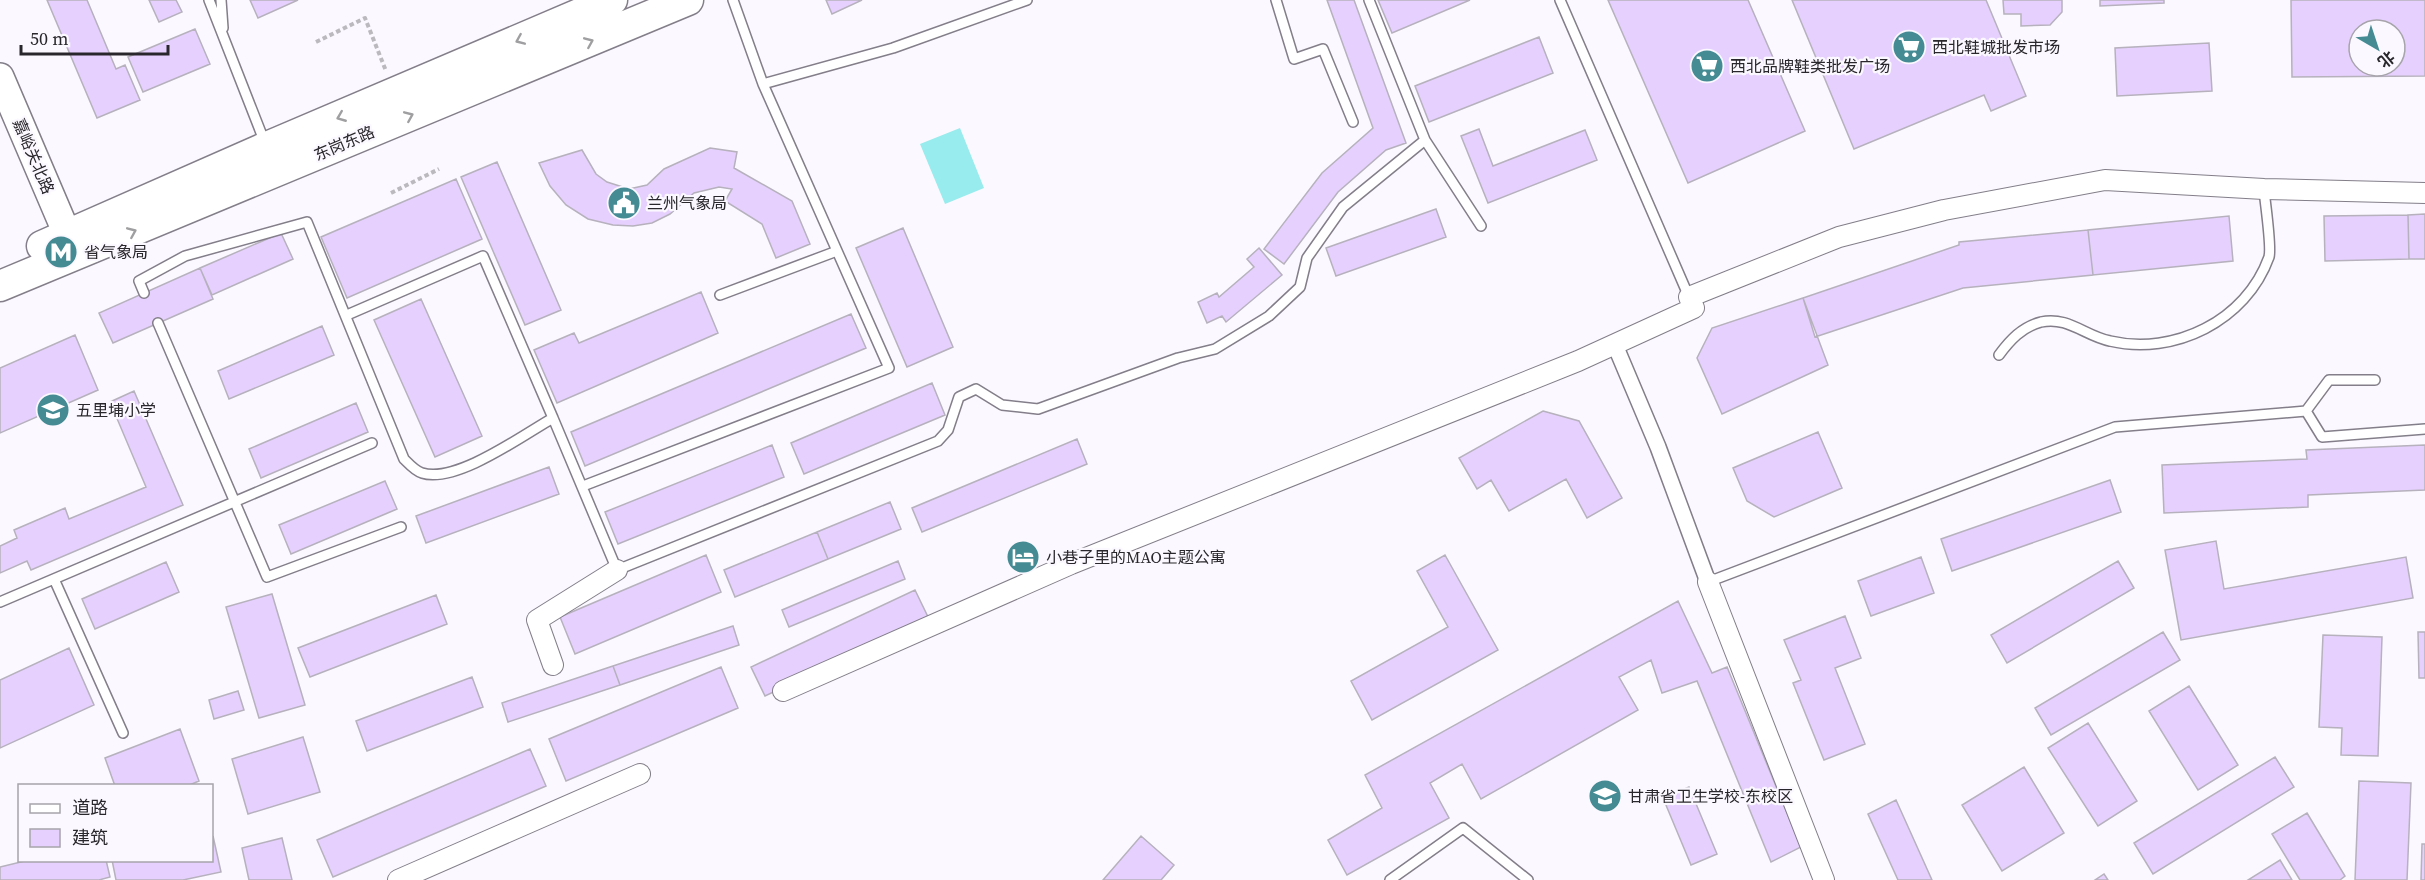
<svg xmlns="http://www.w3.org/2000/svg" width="2425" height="880" font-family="'Source Serif 4','Noto Sans SC',serif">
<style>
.water{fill:#98eced}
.building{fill:#e6d1fe;stroke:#b6b1bd;stroke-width:1.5;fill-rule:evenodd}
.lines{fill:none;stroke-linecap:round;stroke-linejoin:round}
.service-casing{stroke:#837e89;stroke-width:12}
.pedestrian-casing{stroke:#837e89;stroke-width:18}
.minor-casing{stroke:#837e89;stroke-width:22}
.secondary-casing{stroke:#837e89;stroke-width:30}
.primary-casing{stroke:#837e89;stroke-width:33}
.path{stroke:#bbb8be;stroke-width:4;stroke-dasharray:4.5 3;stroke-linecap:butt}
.service{stroke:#fff;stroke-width:9}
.pedestrian{stroke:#fff;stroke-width:15}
.minor{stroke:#fff;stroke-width:20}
.secondary{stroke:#fff;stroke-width:27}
.primary{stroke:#fff;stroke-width:30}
.oneway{stroke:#9f9ea0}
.labels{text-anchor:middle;stroke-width:4.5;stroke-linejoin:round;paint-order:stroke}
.poi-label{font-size:16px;fill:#2a272c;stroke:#fbf8ff;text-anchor:start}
.street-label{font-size:16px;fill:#2a272c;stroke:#fbf8ff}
</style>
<rect width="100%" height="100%" fill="#fbf8ff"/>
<path class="water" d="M 960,128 L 984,188 L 945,204 L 920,144 Z"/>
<path class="building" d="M 47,0 L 87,0 L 116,69 L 125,65 L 140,100 L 97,118 Z
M 149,0 L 176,0 L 182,12 L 159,22 Z
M 250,0 L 298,0 L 258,18 Z
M 826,0 L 862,0 L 832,14 Z
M 1327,0 L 1354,0 L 1406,143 L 1386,150 L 1338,192 L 1284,264 L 1264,249 L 1322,173 L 1373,128 Z
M 1378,0 L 1470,0 L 1392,33 Z
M 1608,0 L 1748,0 L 1805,131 L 1688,183 Z
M 1792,0 L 1986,0 L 2026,96 L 1991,111 L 1984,95 L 1854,149 Z
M 2003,0 L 2062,0 L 2062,12 L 2050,25 L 2021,26 L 2021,14 L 2004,14 Z
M 2100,0 L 2164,0 L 2164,3 L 2100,6 Z
M 2291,0 L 2425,0 L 2425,76 L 2292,77 ZM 2359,30 L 2395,30 L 2395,66 L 2359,66 Z
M 195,29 L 210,64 L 143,92 L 128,57 Z
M 1539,37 L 1553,73 L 1429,122 L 1415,86 Z
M 2209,43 L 2212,91 L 2117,96 L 2115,48 Z
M 1479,129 L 1493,166 L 1585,130 L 1597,160 L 1488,203 L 1461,136 Z
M 710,148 L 737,152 L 734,168 L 792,201 L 810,244 L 776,258 L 762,224 L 725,201 L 732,189 L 719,187 L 694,193 L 670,214 L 652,223 L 633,226 L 613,225 L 588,219 L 566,205 L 550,186 L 539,163 L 582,150 L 596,174 L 607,182 L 629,189 L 647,185 L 664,169 Z
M 497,162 L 561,310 L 525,325 L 461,177 Z
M 456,179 L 482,239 L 347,298 L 321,237 Z
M 1436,209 L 1446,237 L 1336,276 L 1326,248 Z
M 2425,214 L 2425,259 L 2409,259 L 2408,215 Z
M 2408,215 L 2409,259 L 2325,261 L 2324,216 Z
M 2229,216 L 2233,261 L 2093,275 L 2088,230 Z
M 903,228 L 953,347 L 907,367 L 856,248 Z
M 2088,230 L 2093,275 L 1963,288 L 1815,337 L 1803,298 L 1959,245 L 1959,242 Z
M 281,233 L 293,259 L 212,295 L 200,268 Z
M 1259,248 L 1282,275 L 1226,322 L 1222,316 L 1207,323 L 1198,302 L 1217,293 L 1219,297 L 1254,267 L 1247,259 Z
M 200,268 L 213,299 L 113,343 L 99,313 Z
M 701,292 L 718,333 L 557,403 L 534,350 L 574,333 L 579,343 Z
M 1803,298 L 1828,365 L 1722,414 L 1697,358 L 1712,328 Z
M 421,299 L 482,436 L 435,457 L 374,320 Z
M 851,314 L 866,348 L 585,466 L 571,432 Z
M 322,326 L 334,355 L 229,399 L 218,371 Z
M 75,335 L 98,390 L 0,433 L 0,368 Z
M 932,383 L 945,415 L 804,474 L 791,443 Z
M 134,391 L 183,505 L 31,570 L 27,561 L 0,573 L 0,546 L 17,538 L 14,530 L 65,508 L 69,519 L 146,487 L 110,402 Z
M 356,403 L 368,432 L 261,478 L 249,449 Z
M 1543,411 L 1579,421 L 1622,498 L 1587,518 L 1566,479 L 1509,511 L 1491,480 L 1477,489 L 1459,458 Z
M 1818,432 L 1842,488 L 1774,517 L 1747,501 L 1733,468 Z
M 1077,439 L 1087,464 L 922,532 L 912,508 Z
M 772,445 L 784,477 L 618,544 L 605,512 Z
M 2425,445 L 2425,490 L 2308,495 L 2308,507 L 2164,513 L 2162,465 L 2307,459 L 2306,450 Z
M 549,467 L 559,494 L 426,543 L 416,516 Z
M 2110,480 L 2121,512 L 1952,571 L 1941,539 Z
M 385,481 L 397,509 L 291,554 L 279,525 Z
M 890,502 L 901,529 L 828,559 L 817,532 Z
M 817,532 L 828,559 L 735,597 L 724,570 Z
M 2216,541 L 2224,589 L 2406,557 L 2413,598 L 2181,640 L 2165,550 Z
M 706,555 L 721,592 L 575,654 L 560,617 Z
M 1445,555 L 1498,650 L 1372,720 L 1351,681 L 1448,627 L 1417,571 Z
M 1921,557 L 1934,593 L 1871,616 L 1858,581 Z
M 898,561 L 905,579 L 789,627 L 782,610 Z
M 2118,561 L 2134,588 L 2007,663 L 1991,635 Z
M 166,562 L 179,592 L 95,629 L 82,599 Z
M 915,590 L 929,619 L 765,696 L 751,667 Z
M 272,594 L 305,705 L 259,718 L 226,607 Z
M 436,595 L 447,624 L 310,677 L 298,648 Z
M 1678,601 L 1712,673 L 1727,667 L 1801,847 L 1771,862 L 1697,681 L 1662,693 L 1651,660 L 1619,677 L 1638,710 L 1481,799 L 1462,764 L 1430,783 L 1449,818 L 1347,875 L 1328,840 L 1382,808 L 1365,775 Z
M 1845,616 L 1861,658 L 1835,668 L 1865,744 L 1824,760 L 1793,683 L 1801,680 L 1784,640 Z
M 733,626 L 739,645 L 620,685 L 613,666 Z
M 2163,632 L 2180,660 L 2051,735 L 2035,708 Z
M 2418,632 L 2425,632 L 2425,678 L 2419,678 Z
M 2323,635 L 2382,637 L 2378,756 L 2341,755 L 2342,728 L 2319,727 Z
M 69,648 L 94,705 L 0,748 L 0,680 Z
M 613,666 L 620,685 L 508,722 L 502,703 Z
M 721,667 L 738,708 L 566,781 L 549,739 Z
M 472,677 L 483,707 L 367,751 L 356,721 Z
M 2189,686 L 2238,765 L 2198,790 L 2149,711 Z
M 238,691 L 244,710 L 214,719 L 209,700 Z
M 2088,723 L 2137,801 L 2098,826 L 2048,748 Z
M 180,729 L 199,781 L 187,786 L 115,786 L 105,758 Z
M 303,737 L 320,792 L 248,814 L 232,759 Z
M 530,749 L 546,786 L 333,877 L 317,840 Z
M 2275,757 L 2294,787 L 2153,874 L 2134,843 Z
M 2024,767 L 2064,833 L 2002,871 L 1962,805 Z
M 2359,781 L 2411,783 L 2407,880 L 2355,880 Z
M 1689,787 L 1717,854 L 1691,865 L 1663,798 Z
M 1896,800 L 1932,880 L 1898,880 L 1868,814 Z
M 2307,813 L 2345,876 L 2340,880 L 2300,880 L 2272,834 Z
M 213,836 L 221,872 L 183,880 L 116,880 L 112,860 L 212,860 Z
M 1141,836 L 1174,865 L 1161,880 L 1103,880 Z
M 282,838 L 292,880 L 249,880 L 242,848 Z
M 2422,844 L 2425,844 L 2425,880 L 2421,880 Z
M 29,860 L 106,860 L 110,877 L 99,880 L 0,880 L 0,867 Z
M 2280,860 L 2292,880 L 2248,880 Z
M 2104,874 L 2108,880 L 2095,880 Z"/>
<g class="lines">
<g class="service-casing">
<path id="service" d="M 209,0 L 265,143
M 221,0 L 223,28
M 1276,0 L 1294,59 L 1323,49 L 1353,122
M 1369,0 L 1425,140 L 1481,226
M 1560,0 L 1689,297
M 763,84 L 893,48 L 1027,0
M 144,293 L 139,281 L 185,256 L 307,222 L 404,459 C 409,464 415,471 422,473 C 456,484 523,435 553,418 L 617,570 L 938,441 L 948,430 L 959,397 L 976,389 L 1002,405 L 1038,409 L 1178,358 L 1215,349 L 1269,316 L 1300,287 L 1307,258 L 1343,207 L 1425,140
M 720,295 L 837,251
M 347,315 L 483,256 L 553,418
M 158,323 L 267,577 L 401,527
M 1999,355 C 2010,340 2022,327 2041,322 C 2068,316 2085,336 2110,341 C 2174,356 2246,321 2269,257 C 2272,247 2265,203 2264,189
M 2306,411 L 2322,437 L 2425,429
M 583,486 L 889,368 L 763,84 L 733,0
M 54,579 L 123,733
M 1708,582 L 2115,427 L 2306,411 L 2329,380 L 2375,380
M 0,602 L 372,443
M 1390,880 L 1463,828 L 1528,880"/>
</g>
<g class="pedestrian-casing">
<path id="pedestrian" d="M 1615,345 L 1658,447 L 1708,582"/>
</g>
<g class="minor-casing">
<path id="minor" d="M 1708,582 L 1824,880
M 553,665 L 537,620 L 617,570
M 783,691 L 1071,564 L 1578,361 L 1694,308 L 1689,297 L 1839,237 L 1944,210 L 2105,180 L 2264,189 L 2425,193
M 398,880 L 640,774"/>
</g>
<g class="secondary-casing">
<path id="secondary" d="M 0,77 L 76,255"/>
</g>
<g class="primary-casing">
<path id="primary" d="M 42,246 L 267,147 L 612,0
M 0,286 L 688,0"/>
</g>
<path class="path" d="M 316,42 L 365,18 L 386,71
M 391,193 L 439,169"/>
<use href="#service" class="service"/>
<use href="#pedestrian" class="pedestrian"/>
<use href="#minor" class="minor"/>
<use href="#secondary" class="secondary"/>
<use href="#primary" class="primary"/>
</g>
<defs><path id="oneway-chevron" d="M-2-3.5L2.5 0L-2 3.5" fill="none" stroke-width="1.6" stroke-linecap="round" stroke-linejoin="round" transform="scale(1.5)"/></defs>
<g class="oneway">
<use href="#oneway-chevron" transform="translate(520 40) rotate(157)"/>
<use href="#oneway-chevron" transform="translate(589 42) rotate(-23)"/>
<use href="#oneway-chevron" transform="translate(409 116) rotate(-23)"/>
<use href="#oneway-chevron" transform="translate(341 117) rotate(158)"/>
<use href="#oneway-chevron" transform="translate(132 232) rotate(-23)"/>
</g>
<defs>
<g id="supermarket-disc" transform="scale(1.725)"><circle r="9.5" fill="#458b94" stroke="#fbf8ff"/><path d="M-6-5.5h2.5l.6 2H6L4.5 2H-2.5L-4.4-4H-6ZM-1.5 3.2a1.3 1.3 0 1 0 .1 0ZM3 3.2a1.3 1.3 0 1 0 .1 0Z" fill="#fff"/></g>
<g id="civic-disc" transform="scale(1.725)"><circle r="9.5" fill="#458b94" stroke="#fbf8ff"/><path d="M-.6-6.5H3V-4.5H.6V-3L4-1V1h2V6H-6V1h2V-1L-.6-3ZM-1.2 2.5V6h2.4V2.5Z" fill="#fff"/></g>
<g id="metro-disc" transform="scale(1.725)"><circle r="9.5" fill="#458b94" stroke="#fbf8ff"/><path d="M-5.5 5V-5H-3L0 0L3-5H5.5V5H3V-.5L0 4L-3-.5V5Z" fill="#fff"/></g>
<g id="school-disc" transform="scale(1.725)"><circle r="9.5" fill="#458b94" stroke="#fbf8ff"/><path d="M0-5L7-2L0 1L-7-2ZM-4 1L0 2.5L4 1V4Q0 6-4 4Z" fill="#fff"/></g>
<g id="hotel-disc" transform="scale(1.725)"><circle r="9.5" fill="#458b94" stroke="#fbf8ff"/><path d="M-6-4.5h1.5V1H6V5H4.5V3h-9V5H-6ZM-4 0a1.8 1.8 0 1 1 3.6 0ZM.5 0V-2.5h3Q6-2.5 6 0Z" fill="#fff"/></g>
<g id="university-disc" transform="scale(1.725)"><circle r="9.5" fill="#458b94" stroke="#fbf8ff"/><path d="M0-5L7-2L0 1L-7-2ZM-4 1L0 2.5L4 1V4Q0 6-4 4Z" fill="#fff"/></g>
</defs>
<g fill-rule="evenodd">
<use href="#supermarket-disc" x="1909" y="47"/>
<use href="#supermarket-disc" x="1707" y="66"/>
<use href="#civic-disc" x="624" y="203"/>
<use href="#metro-disc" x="61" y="252"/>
<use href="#school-disc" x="53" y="410"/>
<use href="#hotel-disc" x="1023" y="557"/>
<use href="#university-disc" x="1605" y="796"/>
</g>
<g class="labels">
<g class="poi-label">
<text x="1932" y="53">西北鞋城批发市场</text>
<text x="1730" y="72">西北品牌鞋类批发广场</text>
<text x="647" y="209">兰州气象局</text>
<text x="84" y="258">省气象局</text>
<text x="76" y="416">五里埔小学</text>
<text x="1046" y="563">小巷子里的MAO主题公寓</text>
<text x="1628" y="802">甘肃省卫生学校-东校区</text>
</g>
<g class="street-label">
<text transform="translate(344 143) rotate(-23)" y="6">东岗东路</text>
<text transform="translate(34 156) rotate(67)" y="6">嘉峪关北路</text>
</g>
</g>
<rect x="18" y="784" width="195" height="78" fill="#fbf8ff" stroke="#a7a4ab" stroke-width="1.5"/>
<rect x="30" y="804" width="30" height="9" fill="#ffffff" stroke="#a7a4ab" stroke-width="1.5"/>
<text x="72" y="814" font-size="18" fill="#2a272c">道路</text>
<rect x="30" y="829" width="30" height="18" fill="#e6d1fe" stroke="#a7a4ab" stroke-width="1.5"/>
<text x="72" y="844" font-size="18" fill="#2a272c">建筑</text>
<g transform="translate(2377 48) rotate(141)"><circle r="28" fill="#fbf8ff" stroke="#a7a4ab" stroke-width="1.5"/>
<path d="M0-4.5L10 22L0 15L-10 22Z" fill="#458b94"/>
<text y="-9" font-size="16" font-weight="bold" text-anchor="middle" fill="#2a272c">北</text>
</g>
<path d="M21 45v9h147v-9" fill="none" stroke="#2a272c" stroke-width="3"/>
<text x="30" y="45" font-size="18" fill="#2a272c" stroke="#fbf8ff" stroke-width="4.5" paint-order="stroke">50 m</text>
</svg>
